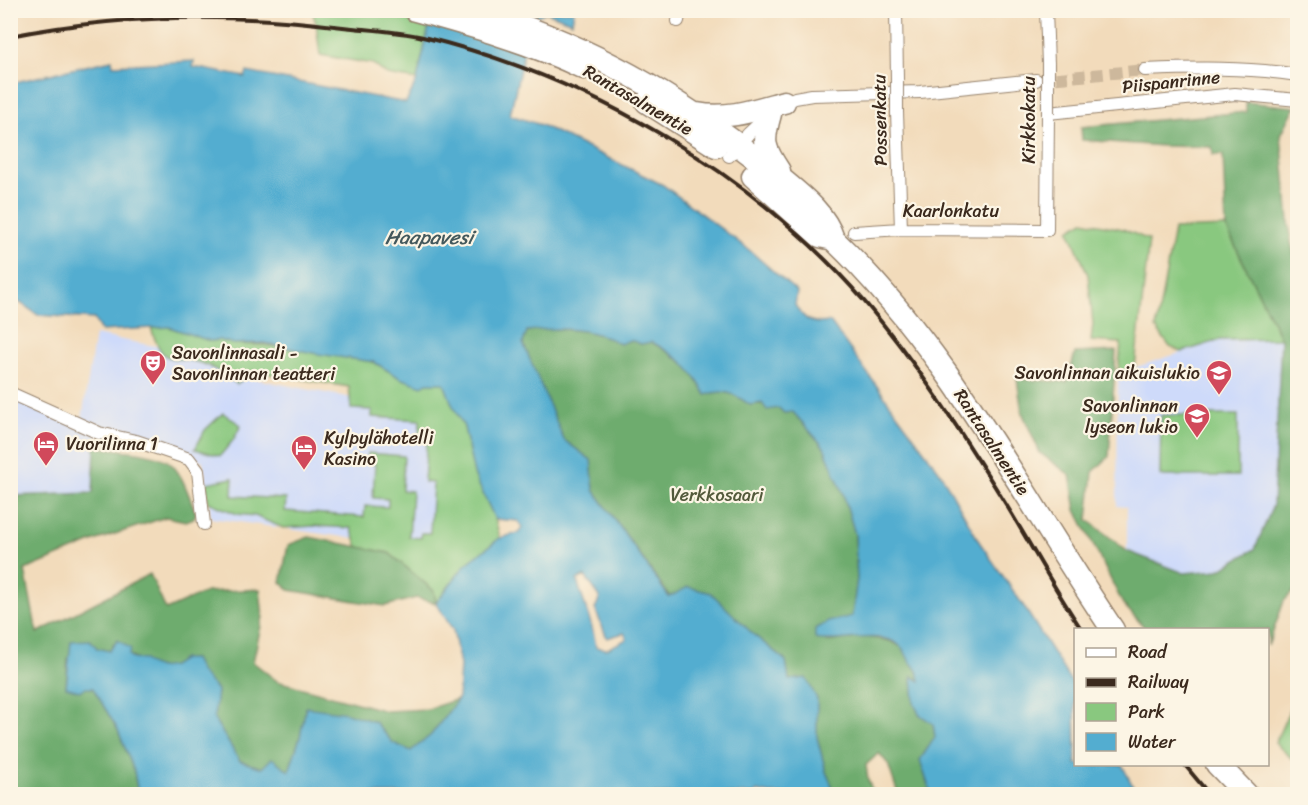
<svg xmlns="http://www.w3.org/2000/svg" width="1308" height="805" font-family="Sriracha,sans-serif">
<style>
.built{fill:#cedafa}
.green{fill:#89c87f;stroke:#62794e;stroke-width:1.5}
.forest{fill:#6eac6e;stroke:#546b46;stroke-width:1.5}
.water{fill:#53add0;stroke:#476c77;stroke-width:1.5;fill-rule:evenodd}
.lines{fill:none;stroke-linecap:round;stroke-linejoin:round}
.street-tunnel{stroke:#cdb89c;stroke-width:12;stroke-dasharray:12 6;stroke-linecap:butt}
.street-casing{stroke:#96826c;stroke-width:14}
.highway-casing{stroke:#96826c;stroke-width:25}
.street{stroke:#fff;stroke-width:12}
.highway{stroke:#fff;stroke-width:22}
.rail{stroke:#3b2a1e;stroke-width:4}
.street-bridge-casing{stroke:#96826c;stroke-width:14;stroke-linecap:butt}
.street-bridge{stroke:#fff;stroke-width:12}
.labels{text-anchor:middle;stroke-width:4.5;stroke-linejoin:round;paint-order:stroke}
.street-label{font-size:18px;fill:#3b2a1e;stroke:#fcf5e5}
.poi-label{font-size:18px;fill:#3b2a1e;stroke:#fcf5e5;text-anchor:start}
.park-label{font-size:18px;fill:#52593b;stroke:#fcf5e5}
.water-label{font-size:20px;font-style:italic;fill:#43585c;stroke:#fcf5e5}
</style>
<rect width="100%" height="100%" fill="#fcf5e5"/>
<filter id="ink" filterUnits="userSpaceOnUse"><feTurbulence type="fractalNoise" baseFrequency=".0167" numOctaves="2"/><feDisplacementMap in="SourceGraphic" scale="12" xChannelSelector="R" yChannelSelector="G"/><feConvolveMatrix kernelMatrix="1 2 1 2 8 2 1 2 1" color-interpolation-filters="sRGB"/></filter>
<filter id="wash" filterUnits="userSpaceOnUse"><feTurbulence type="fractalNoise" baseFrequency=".008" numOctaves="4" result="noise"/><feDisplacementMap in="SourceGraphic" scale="24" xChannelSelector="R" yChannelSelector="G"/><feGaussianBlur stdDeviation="1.35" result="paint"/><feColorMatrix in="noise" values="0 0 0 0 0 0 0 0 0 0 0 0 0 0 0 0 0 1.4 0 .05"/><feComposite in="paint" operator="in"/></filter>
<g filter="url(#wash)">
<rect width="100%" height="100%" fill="#f2dbbb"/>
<path class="built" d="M 95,335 L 209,356 L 244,377 L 424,412 L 438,460 L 437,550 L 211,518 L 203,461 L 82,419 Z
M 1281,339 L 1273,505 L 1255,549 L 1219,570 L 1184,573 L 1127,551 L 1127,507 L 1117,506 L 1118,373 L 1220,340 Z
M 10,394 L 99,433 L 95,447 L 93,493 L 11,496 Z"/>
<path class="green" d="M 312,11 L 441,11 L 429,27 L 417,80 L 387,75 L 373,64 L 320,55 L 316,23 Z
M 1083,221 L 1123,229 L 1149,240 L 1135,367 L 1118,373 L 1121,343 L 1091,341 L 1093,324 L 1088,275 L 1069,230 Z
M 1226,227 L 1281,339 L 1220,340 L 1182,352 L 1170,347 L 1156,328 L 1174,229 Z
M 169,327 L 210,341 L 219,340 L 234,344 L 265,345 L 374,362 L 400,378 L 427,383 L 444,383 L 452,404 L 464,427 L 474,474 L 495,519 L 500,538 L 465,565 L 436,603 L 434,591 L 389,553 L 358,547 L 351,528 L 314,526 L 283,528 L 255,516 L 237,514 L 208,502 L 206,483 L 233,478 L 232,496 L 286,499 L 285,511 L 364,517 L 365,506 L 388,507 L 388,499 L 373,498 L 375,464 L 368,463 L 368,453 L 404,456 L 402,490 L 412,491 L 409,537 L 421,538 L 421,533 L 430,533 L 433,483 L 424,482 L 427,439 L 419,438 L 420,420 L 372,417 L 372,410 L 351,409 L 349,387 L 252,371 L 237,384 C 227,377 215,368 204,364 C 170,353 164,370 151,328 Z
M 223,413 L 241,425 L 234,439 L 220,456 L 195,449 L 205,430 Z
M 1161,415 L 1238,415 L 1238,476 L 1160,476 Z
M 1297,693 L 1297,763 L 1275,743 Z"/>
<path class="forest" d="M 1246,102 L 1295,107 L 1281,135 L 1291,242 L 1298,270 L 1298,587 L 1284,601 L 1268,646 L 1268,630 L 1146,629 L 1123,604 L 1076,510 L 1070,475 L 1040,453 L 1022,412 L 1017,379 L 1067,382 L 1075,353 L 1116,351 L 1109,457 L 1093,472 L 1088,520 L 1127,551 L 1184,573 L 1219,570 L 1255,549 L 1273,505 L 1281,339 L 1226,227 L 1223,155 L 1213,155 L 1212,147 L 1163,146 L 1082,140 L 1081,127 L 1246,112 Z
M 540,329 C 568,329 596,329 620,344 L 630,340 L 641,344 L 651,342 C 681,359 689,364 706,395 C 724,388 735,394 750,405 C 762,403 775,403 784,413 L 793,412 L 824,447 L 843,493 L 855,534 L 857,579 L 852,617 L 828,622 L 826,642 L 865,637 L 890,641 L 902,647 L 919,673 L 921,681 L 912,676 L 914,703 L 919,714 L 933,724 L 935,737 L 920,760 L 931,794 L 898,794 L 888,764 L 879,753 L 866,765 L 868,780 L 874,794 L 844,794 L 843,792 L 834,790 L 826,772 L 817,737 L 817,699 L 789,680 L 786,661 L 754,635 L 670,597 L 594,490 L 591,460 L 564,440 L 523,343 L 527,331 Z
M 95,447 C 114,450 156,451 170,463 C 183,474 189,497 196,513 L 194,518 L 186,521 L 166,517 L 97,540 L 25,570 L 37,633 L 150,574 L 166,610 L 206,592 L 260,589 L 263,617 L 253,662 L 277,681 L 386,711 L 428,709 L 458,699 L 431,735 L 411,751 L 393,743 L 375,722 L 307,708 L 300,737 L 289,771 L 263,768 L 240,761 L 214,719 L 217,690 L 200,673 L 194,659 C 184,659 181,662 172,666 C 152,674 128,655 114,643 L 109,651 L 97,648 L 68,658 L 66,687 L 93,688 L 118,730 L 134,771 L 138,794 L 11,794 L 10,496 L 93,493 Z
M 309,537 L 389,553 L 434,591 L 436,603 L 416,598 L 385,606 L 289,590 L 281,582 L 288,545 Z"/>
<path class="water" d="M 441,11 L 574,11 L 572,22 L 546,12 L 531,19 L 510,115 L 541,125 L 663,185 L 748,249 L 797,292 L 795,305 C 804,320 812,325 830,322 L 940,472 L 980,543 L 1023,605 L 1075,688 L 1076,764 L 1122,765 L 1137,794 L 931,794 L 920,760 L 935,737 L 933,724 L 919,714 L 914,703 L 912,676 L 920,681 C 919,672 915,668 909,660 C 907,657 905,651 902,648 C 885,627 838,645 815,639 L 815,629 L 828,622 L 852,616 L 857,579 L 855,534 L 843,493 L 824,447 L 793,412 L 784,413 L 779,408 L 767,410 L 762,403 L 750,405 C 735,394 724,388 706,395 C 689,364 681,359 652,342 L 641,344 L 630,340 L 620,344 C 593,327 558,327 527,331 L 523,343 L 564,440 L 591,460 L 594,490 L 669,597 L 688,587 L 711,593 L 754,635 L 786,661 L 789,680 L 806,678 L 817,699 L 817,737 L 826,772 L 834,790 L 843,792 L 844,794 L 770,794 L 757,791 L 754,794 L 138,794 L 134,771 L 118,730 L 93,688 L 85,688 L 79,691 L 66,687 L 71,641 L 90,640 L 97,648 L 109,651 L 118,640 L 131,649 L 129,655 L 133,659 L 145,660 L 147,663 L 158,668 L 172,666 L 183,659 L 194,659 L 201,673 L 217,690 L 214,719 L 240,761 L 262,768 L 272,758 L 289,771 L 300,737 L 306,707 L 347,713 L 375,722 L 393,743 L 411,751 L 431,735 L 458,699 L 460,665 L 453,630 L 436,603 L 465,565 L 500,538 L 518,533 L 522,527 L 518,521 L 495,519 L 474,474 L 464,427 L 452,404 L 444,383 L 427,383 L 422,386 L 400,378 L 374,362 L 318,354 L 264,343 L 234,344 L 219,340 L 210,341 L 169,327 L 101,331 L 94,319 L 38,315 L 19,302 L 11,302 L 10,239 L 16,235 L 10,231 L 11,83 L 112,60 L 113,65 L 194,61 L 193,67 L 245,77 L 247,72 L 406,103 L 417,80 L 429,27 ZM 585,576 L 600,597 L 595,609 L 607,638 L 624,633 L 627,639 L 607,649 L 596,647 C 593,624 583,602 577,580 Z"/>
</g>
<g filter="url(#ink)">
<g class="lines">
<path class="street-tunnel" d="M 1038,80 L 1145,70"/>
<g class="street-casing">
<path id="street" d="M 896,10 L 897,79
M 1046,10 L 1048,64
M 678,21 L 680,10
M 1145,70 C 1196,68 1246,67 1298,75
M 782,104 L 795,98 L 812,95 L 920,92 L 1036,80
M 897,112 L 901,229
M 729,156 L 749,133 L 766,117
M 854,232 L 901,229 L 1047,230 L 1048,113 L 1235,94 L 1298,100
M 10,393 L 99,433 L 136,441 L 189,459 L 198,471 L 204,524"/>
</g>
<g class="highway-casing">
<path id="highway" d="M 415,10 C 473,26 530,42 584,68
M 470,10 C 584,40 682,99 773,172 C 795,191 824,210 833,239 C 950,351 1023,497 1113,630
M 647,102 L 716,146
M 697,114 C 728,120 755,110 784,102
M 770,114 C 762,142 763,147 779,171
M 753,176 L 820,236 L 829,238
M 1217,764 L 1246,794"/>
</g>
<use href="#street" class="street"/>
<use href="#highway" class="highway"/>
<path class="rail" d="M 10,36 C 120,14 233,13 343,27 C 369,30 397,31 423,37 C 588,77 752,172 864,301 C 916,362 960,430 1002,498 C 1029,541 1053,587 1082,630
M 1184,764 L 1209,794"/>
<g class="street-bridge-casing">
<path id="street-bridge" d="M 1048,64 L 1048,113
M 897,79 L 897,112"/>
</g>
<use href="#street-bridge" class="street-bridge"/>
</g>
</g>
<defs>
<g id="theatre-pin" transform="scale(1.35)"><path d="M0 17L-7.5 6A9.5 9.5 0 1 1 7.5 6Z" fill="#d1495b" stroke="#fcf5e5"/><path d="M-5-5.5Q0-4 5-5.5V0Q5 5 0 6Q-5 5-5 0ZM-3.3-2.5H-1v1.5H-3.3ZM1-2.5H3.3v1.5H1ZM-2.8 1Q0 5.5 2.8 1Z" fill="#fff"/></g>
<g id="school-pin" transform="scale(1.35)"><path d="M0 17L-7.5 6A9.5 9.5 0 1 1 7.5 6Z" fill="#d1495b" stroke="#fcf5e5"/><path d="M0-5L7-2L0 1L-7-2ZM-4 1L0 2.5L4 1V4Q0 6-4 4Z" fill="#fff"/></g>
<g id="hotel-pin" transform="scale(1.35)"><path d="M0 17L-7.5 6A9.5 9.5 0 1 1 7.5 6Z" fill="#d1495b" stroke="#fcf5e5"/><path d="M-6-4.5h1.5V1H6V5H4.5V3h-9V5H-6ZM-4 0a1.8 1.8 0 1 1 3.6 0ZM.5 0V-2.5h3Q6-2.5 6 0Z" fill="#fff"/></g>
</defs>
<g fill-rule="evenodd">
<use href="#theatre-pin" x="153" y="363"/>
<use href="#school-pin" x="1219" y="373"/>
<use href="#school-pin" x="1197" y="416"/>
<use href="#hotel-pin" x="46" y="444"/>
<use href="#hotel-pin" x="304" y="448"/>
</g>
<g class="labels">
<g class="street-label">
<text transform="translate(1171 82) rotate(-6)" y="6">Piispanrinne</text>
<text transform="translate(638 100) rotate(30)" y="6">Rantasalmentie</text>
<text transform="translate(880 120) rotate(-91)" y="6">Possenkatu</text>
<text transform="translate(1029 120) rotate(-90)" y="6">Kirkkokatu</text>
<text x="951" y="217">Kaarlonkatu</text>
<text transform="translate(992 442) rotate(57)" y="6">Rantasalmentie</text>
</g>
<g class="poi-label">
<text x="172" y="359">Savonlinnasali -<tspan x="172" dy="21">Savonlinnan teatteri</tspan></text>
<text x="1200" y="379" text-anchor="end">Savonlinnan aikuislukio</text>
<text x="1178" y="412" text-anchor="end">Savonlinnan<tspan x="1178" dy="21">lyseon lukio</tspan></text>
<text x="324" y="444">Kylpylähotelli<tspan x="324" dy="21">Kasino</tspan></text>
<text x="66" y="450">Vuorilinna 1</text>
</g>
<g class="park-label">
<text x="717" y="501">Verkkosaari</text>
</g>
<g class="water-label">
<text x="429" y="244">Haapavesi</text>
</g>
</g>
<rect width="1308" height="805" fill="none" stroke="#fcf5e5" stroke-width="36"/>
<rect x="1074" y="628" width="195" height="138" fill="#fcf5e5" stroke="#afa495" stroke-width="1.5"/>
<rect x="1086" y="648" width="30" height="9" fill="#ffffff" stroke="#afa495" stroke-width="1.5"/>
<text x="1128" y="658" font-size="18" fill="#3b2a1e">Road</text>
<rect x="1086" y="678" width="30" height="9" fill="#3b2a1e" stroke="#afa495" stroke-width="1.5"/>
<text x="1128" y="688" font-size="18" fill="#3b2a1e">Railway</text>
<rect x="1086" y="703" width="30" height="18" fill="#89c87f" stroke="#afa495" stroke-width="1.5"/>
<text x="1128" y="718" font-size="18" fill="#3b2a1e">Park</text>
<rect x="1086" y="733" width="30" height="18" fill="#53add0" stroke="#afa495" stroke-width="1.5"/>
<text x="1128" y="748" font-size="18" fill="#3b2a1e">Water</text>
</svg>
